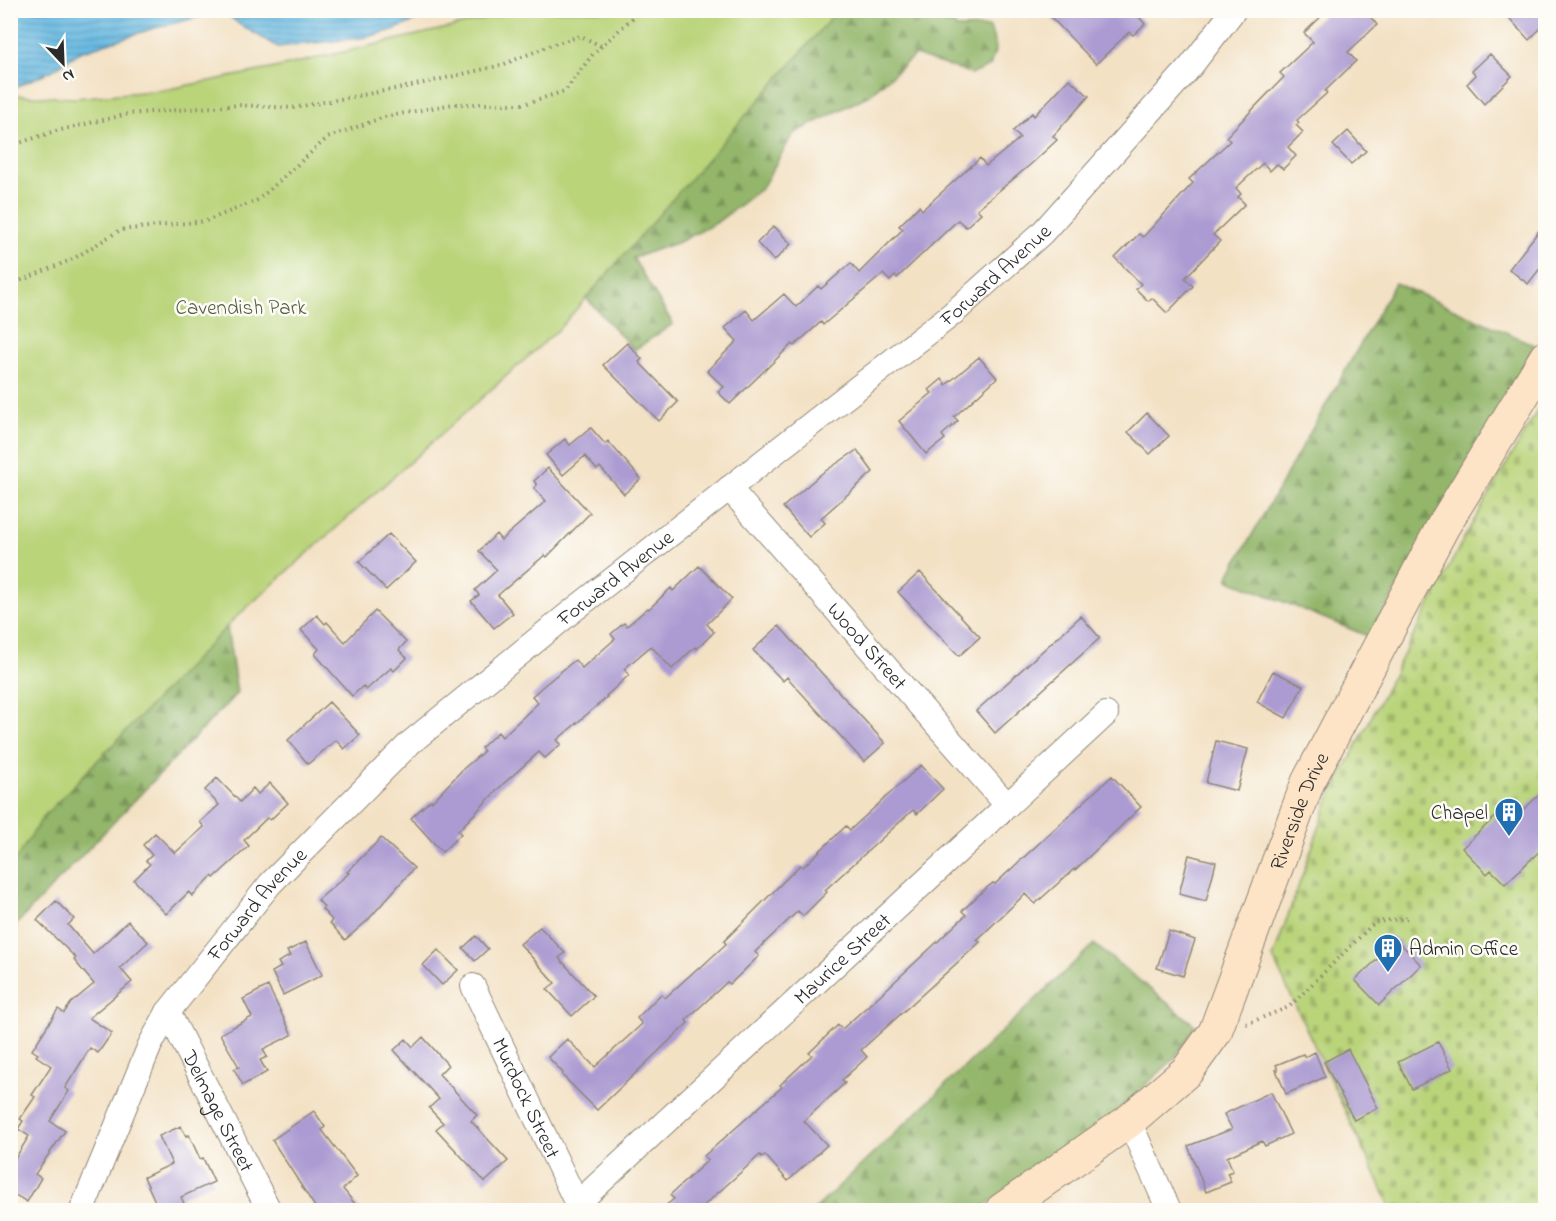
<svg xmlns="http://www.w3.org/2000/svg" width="1556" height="1221" font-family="'Indie Flower',sans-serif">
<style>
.forest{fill:url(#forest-firs);stroke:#5f704a;stroke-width:1.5}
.cemetery{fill:url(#cemetery-stones);stroke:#728052;stroke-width:1.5}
.park{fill:#bad47a;stroke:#728052;stroke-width:1.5}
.water{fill:url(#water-rules);stroke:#487286;stroke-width:1.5}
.building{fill:#ac9bd2}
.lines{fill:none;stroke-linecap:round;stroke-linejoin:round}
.street-casing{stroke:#8f8678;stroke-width:26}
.secondary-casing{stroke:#8f8678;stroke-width:35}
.path{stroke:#8f8678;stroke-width:4;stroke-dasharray:1.5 4.5;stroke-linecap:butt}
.street{stroke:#fff;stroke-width:24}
.secondary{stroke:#fee4c6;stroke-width:33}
.labels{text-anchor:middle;stroke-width:5;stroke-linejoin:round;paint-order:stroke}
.street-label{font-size:21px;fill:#2b2b2b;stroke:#fdfcf7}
.park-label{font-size:21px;fill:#565e43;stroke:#fdfcf7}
.poi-label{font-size:21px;fill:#2b2b2b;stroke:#fdfcf7;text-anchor:end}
</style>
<defs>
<pattern id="forest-firs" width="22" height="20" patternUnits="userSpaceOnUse" patternTransform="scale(1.5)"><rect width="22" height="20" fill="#93b66a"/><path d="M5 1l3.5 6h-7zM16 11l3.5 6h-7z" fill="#789457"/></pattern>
<pattern id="cemetery-stones" width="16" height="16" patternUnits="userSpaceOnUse" patternTransform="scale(1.5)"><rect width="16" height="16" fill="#bad47a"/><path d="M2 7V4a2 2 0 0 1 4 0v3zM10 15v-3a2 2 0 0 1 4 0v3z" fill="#a0b66a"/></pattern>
<pattern id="water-rules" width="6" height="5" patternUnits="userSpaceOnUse" patternTransform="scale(1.5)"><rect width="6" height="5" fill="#66b8e1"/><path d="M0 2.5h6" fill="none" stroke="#5496b7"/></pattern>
</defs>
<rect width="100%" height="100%" fill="#fdfcf7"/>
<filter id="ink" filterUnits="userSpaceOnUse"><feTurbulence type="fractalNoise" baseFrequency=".0167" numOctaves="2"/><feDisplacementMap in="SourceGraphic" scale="12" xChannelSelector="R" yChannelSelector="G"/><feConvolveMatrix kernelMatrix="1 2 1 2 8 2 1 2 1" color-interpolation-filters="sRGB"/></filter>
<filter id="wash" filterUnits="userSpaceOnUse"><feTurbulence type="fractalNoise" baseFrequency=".008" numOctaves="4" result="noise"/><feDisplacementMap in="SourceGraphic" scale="24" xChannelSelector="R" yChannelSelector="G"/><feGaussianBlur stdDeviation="1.35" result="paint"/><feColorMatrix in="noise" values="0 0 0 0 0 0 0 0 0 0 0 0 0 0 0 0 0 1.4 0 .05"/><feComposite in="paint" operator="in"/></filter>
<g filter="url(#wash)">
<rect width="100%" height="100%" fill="#f3e1c4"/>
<path class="forest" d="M 747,11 L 949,11 L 956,28 L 990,27 L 996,48 L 990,66 L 972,74 L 915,55 L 869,95 L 793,134 L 762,188 L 716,223 L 679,242 L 633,258 L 673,324 L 634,350 L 577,288 L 225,614 L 237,693 L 11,930 L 11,315 Z
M 1395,283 L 1535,345 L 1370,637 L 1227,579 Z
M 1094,944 L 1196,1026 L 1173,1060 L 1109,1118 L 978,1210 L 814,1210 Z"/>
<path class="cemetery" d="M 1545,397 L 1545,1210 L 1392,1210 L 1273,958 L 1330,797 L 1463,540 Z"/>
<path class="park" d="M 514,11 L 837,11 L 559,329 L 234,619 L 43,817 L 11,867 L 11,95 L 75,98 L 164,90 L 270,69 L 495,17 Z"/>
<path class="water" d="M 11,10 L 438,10 L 438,11 L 396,29 L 368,37 L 278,47 L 240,25 L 223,11 L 151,29 L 80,52 L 53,70 L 11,89 Z"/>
<g id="blocks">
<path class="building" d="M 1044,10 L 1133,10 L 1145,24 L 1133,35 L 1129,32 L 1096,64 Z
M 1328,10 L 1365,10 L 1377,25 L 1348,52 L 1356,61 L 1325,91 L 1327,93 L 1297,120 L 1299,123 L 1296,125 L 1303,132 L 1288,147 L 1296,156 L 1283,169 L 1277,164 L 1270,171 L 1263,163 L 1236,188 L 1241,194 L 1238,197 L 1245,204 L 1213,235 L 1220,241 L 1185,278 L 1193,286 L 1167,313 L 1152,298 L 1148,301 L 1136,289 L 1141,284 L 1115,258 L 1139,234 L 1143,237 L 1193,183 L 1189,179 L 1230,141 L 1226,137 L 1284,77 L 1280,73 L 1313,42 L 1304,33 Z
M 1502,10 L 1537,10 L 1545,20 L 1545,24 L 1529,40 Z
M 1490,54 L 1512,76 L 1484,104 L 1467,84 L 1476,75 L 1472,71 Z
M 1069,79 L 1089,96 L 1053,136 L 1057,140 L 1030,165 L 977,209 L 981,213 L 966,227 L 958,220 L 897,278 L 895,276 L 890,281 L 883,274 L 823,325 L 821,322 L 794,346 L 792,344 L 730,404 L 718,392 L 724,387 L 707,371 L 737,341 L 725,328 L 746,310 L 754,320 L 784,294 L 796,307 L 818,286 L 821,289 L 851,263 L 859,273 L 903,229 L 899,226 L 919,206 L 922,210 L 980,158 L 986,166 L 1020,138 L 1013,131 L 1032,113 L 1034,116 Z
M 1348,131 L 1366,151 L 1351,164 L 1333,145 Z
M 1545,223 L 1545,262 L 1528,284 L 1509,269 Z
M 774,226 L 791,244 L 774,261 L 757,243 Z
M 627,343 L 642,359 L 639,362 L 678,402 L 659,421 L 603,365 Z
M 979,357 L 997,378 L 954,417 L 958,421 L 942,435 L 945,439 L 926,454 L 899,421 L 932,393 L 929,390 L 942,379 L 946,385 Z
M 1147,413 L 1169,436 L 1150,454 L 1128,432 Z
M 591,428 L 605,444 L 608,441 L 641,479 L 624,494 L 600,467 L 597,470 L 585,456 L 563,475 L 546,455 L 565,439 L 570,445 Z
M 857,450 L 873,472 L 821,518 L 825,523 L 809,537 L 783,507 L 821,474 Z
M 548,468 L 590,513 L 547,557 L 545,555 L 498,595 L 513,613 L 494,628 L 471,601 L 479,595 L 475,590 L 497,570 L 479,551 L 496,534 L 501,540 L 546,501 L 534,488 L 537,485 L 534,481 Z
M 389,534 L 416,562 L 386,590 L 359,562 Z
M 699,566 L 732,599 L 707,624 L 714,632 L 697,649 L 695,647 L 672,669 L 651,646 L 624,669 L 629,675 L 606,696 L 607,697 L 557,740 L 561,744 L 545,758 L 539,752 L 502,785 L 458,831 L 461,834 L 442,852 L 411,818 L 431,800 L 432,802 L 463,769 L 484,751 L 481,748 L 498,732 L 502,737 L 538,703 L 532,696 L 542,687 L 575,660 L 582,668 L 615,639 L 611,634 L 624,623 L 627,626 L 648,608 L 649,609 L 671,588 L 673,591 Z
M 920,572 L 980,637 L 959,656 L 898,592 Z
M 375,611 L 406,642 L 399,650 L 407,658 L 394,671 L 391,668 L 366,690 L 363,686 L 352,696 L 315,654 L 319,649 L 301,630 L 317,615 L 325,624 L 327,622 L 345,642 Z
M 1081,616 L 1100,638 L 995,733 L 976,711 Z
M 779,626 L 885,743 L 864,762 L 787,677 L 783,681 L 753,650 Z
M 1273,671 L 1303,686 L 1286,718 L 1257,702 Z
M 329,702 L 360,735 L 344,749 L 336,740 L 308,764 L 288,740 Z
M 1216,741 L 1248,749 L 1237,791 L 1206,783 Z
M 921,765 L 943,789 L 917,814 L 913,810 L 825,890 L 827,892 L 803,916 L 798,911 L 755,952 L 759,956 L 730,984 L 727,982 L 686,1020 L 688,1023 L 597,1110 L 562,1075 L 563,1073 L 548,1057 L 567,1039 L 595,1067 L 642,1024 L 637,1018 L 661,994 L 665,998 L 699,967 L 700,968 L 726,944 L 724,941 L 800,865 L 803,867 L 846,826 L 850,830 Z
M 1112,776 L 1141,807 L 1075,870 L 1074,869 L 1035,904 L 1025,894 L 977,940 L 980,942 L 861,1050 L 867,1057 L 842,1080 L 845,1083 L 804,1121 L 827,1145 L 788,1181 L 765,1155 L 762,1157 L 760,1155 L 699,1210 L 660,1210 L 674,1199 L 670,1195 L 708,1160 L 704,1156 L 782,1087 L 780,1085 L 812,1055 L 809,1053 L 838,1025 L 842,1029 L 890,986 L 966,915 L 962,911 L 984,890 L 993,883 L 995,884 Z
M 217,778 L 240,802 L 253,788 L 258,794 L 270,783 L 288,803 L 270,820 L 267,818 L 244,840 L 249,846 L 214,878 L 212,876 L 192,896 L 189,892 L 166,914 L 134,880 L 150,864 L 146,861 L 152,855 L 143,845 L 155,833 L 175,853 L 204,827 L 200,822 L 219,805 L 205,790 Z
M 1545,789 L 1545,846 L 1505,884 L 1491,870 L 1487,874 L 1462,848 L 1511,802 L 1520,813 Z
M 381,838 L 414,868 L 367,921 L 345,940 L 330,923 L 332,920 L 322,909 L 324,907 L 318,900 L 349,873 L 347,872 Z
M 1189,855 L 1216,862 L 1206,901 L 1179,894 Z
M 56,901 L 74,919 L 68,925 L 93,954 L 128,921 L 148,942 L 120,968 L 132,982 L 89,1018 L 112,1033 L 98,1053 L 90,1048 L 65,1088 L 69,1091 L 50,1121 L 65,1131 L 35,1174 L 41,1178 L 27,1202 L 10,1192 L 10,1167 L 29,1136 L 18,1129 L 23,1121 L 20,1119 L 35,1097 L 32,1095 L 51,1066 L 36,1056 L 38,1054 L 32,1050 L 58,1009 L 64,1013 L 71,1003 L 94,984 L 74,960 L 76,958 L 37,920 Z
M 540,927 L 565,953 L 559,958 L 594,996 L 572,1016 L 547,989 L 555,983 L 520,944 Z
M 1169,931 L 1195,940 L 1183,976 L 1157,968 Z
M 476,936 L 488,949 L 475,961 L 463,948 Z
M 1393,936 L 1421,965 L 1379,1005 L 1355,980 L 1384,953 L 1380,949 Z
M 306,942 L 322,975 L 283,995 L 272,972 L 281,967 L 278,962 L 290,956 L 287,951 Z
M 438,950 L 458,970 L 442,985 L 423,965 Z
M 268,986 L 292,1035 L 263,1049 L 267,1057 L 260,1060 L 267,1072 L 243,1085 L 234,1069 L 239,1067 L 220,1034 L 252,1017 L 243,999 Z
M 423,1037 L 448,1065 L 439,1074 L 477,1115 L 471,1121 L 508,1161 L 485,1182 L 436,1129 L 443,1123 L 429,1108 L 439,1099 L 394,1050 L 406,1039 L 413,1047 Z
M 1438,1042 L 1452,1069 L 1412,1089 L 1398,1062 Z
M 1348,1049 L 1378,1108 L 1354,1120 L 1324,1062 Z
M 1315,1052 L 1325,1077 L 1286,1094 L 1276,1070 L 1278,1070 L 1276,1065 L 1303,1054 L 1305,1057 Z
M 1271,1092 L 1291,1134 L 1265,1146 L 1262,1141 L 1227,1157 L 1233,1171 L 1227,1173 L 1231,1182 L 1206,1192 L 1188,1146 L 1232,1129 L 1224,1114 Z
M 314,1111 L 325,1127 L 322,1130 L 357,1176 L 343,1189 L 360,1210 L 317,1210 L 272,1140 Z
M 181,1126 L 186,1136 L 189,1135 L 200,1159 L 203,1158 L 214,1182 L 181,1197 L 187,1210 L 159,1210 L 144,1177 L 172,1164 L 159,1136 Z"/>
</g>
</g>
<g filter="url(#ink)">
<use href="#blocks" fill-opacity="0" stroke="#8f8678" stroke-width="1.5"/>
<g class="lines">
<g class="street-casing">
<g id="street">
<path id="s1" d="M 729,488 L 1007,805"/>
<path id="s2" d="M 473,986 L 580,1210"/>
<path id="s3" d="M 168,1012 L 269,1210"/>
<path d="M 1129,1121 L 1169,1210"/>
<path id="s4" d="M 578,1203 L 1106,714"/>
<path id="s5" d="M 82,1210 L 150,1045 L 168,1012 L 270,884 L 410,743 L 571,612 L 952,314 L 1042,233 L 1191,66 L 1234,10"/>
</g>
</g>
<g class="secondary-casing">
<g id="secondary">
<path id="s6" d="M 1002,1210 L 1129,1121 L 1187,1071 L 1215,1032 L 1308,782 L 1442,528 L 1546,357"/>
</g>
</g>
<path class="path" d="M 10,146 L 56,131 L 128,114 L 238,105 L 292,108 L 411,86 L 502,65 L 554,44 L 581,36 L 601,46
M 10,285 L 73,259 L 120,230 L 206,221 L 258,200 L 327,138 L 384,117 L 453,104 L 524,104 L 565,91 L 593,54 L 641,10
M 1246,1024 L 1289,1007 L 1375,922 L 1408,918"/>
<use href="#street" class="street"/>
<use href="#secondary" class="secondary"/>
</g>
</g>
<defs>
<g id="building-pin" transform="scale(1.5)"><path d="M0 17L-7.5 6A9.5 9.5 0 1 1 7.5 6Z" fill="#1f6fb2" stroke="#fdfcf7"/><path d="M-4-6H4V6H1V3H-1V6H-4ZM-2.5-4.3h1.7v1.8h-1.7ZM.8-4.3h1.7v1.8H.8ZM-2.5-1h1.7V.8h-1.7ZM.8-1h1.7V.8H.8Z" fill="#fff"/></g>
</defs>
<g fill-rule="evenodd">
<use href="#building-pin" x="1509" y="812"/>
<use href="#building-pin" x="1388" y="948"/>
</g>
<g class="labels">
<g class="street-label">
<text dy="7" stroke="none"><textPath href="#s5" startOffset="1328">Forward Avenue</textPath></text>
<text dy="7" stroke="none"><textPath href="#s5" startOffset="842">Forward Avenue</textPath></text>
<text dy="7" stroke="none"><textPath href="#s1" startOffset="210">Wood Street</textPath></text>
<text dy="7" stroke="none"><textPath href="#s6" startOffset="516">Riverside Drive</textPath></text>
<text dy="7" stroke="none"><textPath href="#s5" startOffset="356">Forward Avenue</textPath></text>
<text dy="7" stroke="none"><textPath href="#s4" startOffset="360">Maurice Street</textPath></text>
<text dy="7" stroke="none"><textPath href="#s2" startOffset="124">Murdock Street</textPath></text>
<text dy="7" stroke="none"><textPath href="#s3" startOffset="111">Delmage Street</textPath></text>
</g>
<g class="park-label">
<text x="241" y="314">Cavendish Park</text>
</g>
<g class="poi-label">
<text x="1488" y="819">Chapel</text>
<text x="1409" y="955" text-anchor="start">Admin Office</text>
</g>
</g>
<rect width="1556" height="1221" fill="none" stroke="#fdfcf7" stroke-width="36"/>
<g transform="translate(63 63) rotate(157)" stroke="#fdfcf7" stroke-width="4.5" paint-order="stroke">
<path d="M0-4.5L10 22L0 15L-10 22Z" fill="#2b2b2b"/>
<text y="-9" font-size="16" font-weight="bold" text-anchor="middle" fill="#2b2b2b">N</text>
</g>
</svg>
